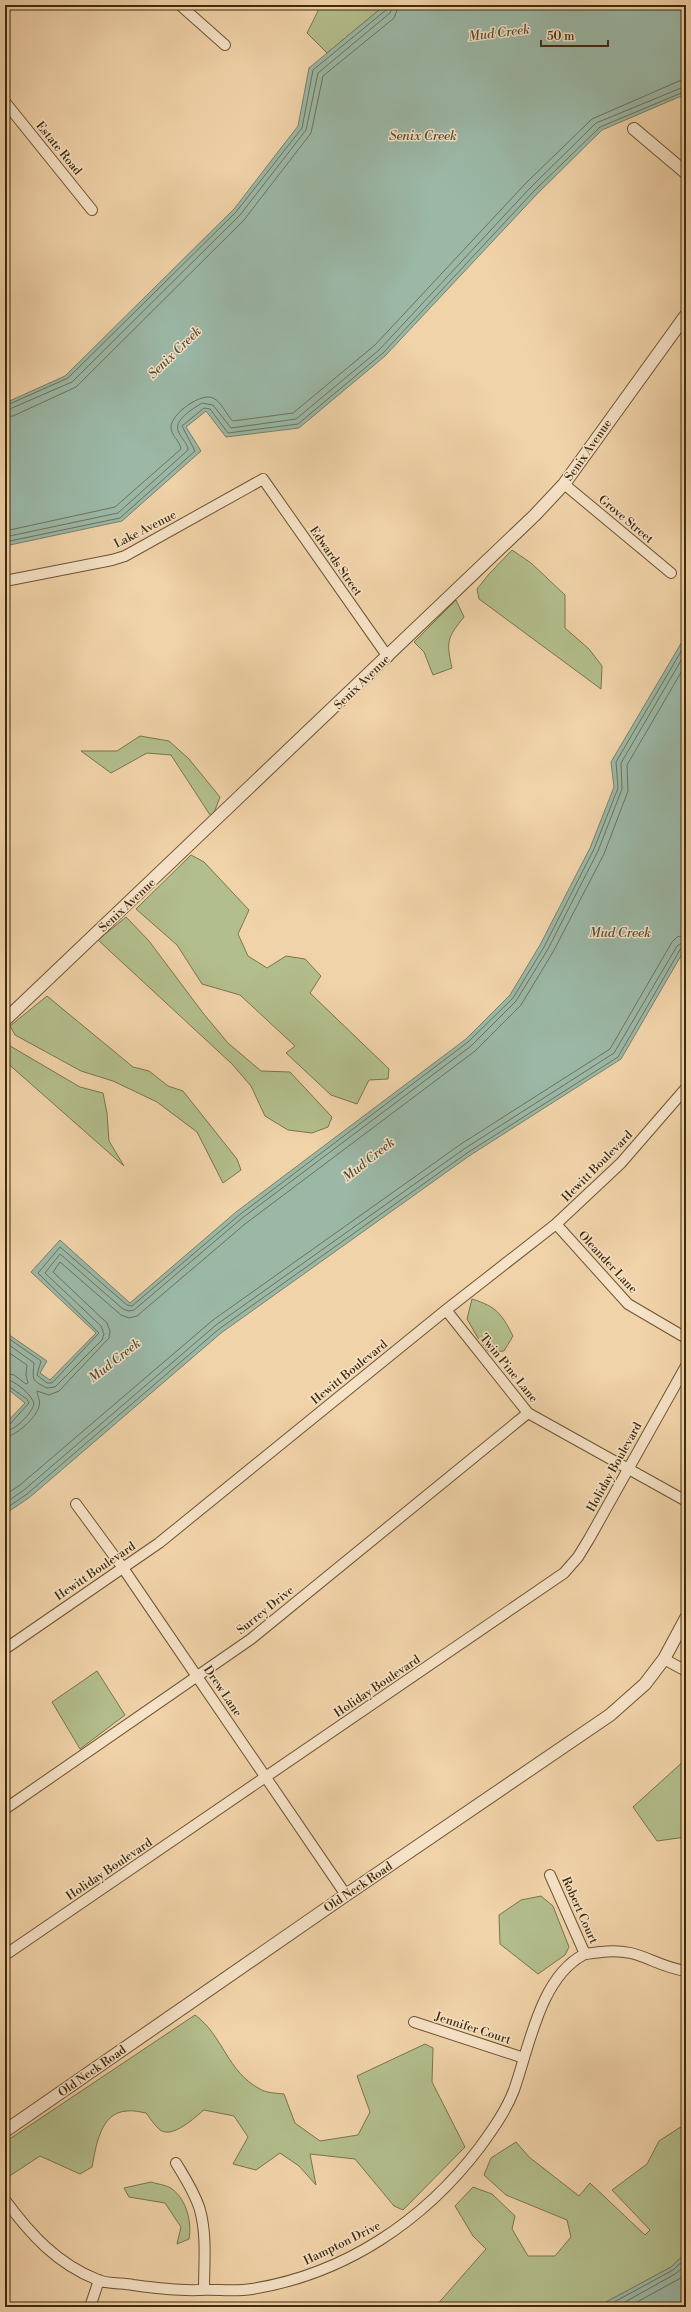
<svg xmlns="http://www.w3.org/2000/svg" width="691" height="2312" font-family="'Libre Bodoni',serif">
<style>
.green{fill:#b3be8d;stroke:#7a744c}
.water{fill:#9bb8a7;stroke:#778069}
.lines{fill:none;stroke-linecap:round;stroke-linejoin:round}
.shore{stroke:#6e7259;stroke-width:1}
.minor-casing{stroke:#6c5532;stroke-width:12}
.tertiary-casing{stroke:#6c5532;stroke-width:14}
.minor{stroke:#f6e2c7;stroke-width:10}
.tertiary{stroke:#f6e2c7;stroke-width:12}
.labels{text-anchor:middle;stroke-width:3;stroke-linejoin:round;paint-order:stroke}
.street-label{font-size:12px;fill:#402b0b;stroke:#f6e2c7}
.water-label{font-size:13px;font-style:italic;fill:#574e32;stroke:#f6e2c7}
</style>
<rect width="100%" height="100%" fill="#f1d3a9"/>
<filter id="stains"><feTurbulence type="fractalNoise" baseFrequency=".005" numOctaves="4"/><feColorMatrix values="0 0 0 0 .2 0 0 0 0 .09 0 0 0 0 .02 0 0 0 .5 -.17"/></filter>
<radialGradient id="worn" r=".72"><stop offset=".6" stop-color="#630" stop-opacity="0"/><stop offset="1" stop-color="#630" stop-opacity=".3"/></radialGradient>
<path class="green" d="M 314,5 L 385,5 L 327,53 L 307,33 L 318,11 Z
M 512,550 L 531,563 L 565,595 L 565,628 L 589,649 L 602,666 L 601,689 L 479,599 L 477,589 L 489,574 Z
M 456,600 L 464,617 C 447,638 446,641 452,668 L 433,675 L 424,652 L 414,642 Z
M 140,736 L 169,741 L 189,759 L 220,797 L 212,818 L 171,755 L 147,753 L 111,773 L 81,751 L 117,751 Z
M 191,855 L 204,862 L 249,910 L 238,934 L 248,956 L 267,968 L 286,956 L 305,959 L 321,976 L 310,993 L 389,1069 L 388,1079 L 369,1080 L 357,1104 L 331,1095 L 286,1053 L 295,1046 L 240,995 L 202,984 L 177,945 L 136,909 Z
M 126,917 L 149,941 L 203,1013 L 228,1043 L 261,1071 L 290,1072 L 332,1117 L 328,1127 L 312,1133 L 288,1130 L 265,1116 L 251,1086 L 232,1064 L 98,940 Z
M 47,996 L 133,1067 L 149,1071 L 168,1086 L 183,1091 L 237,1159 L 241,1170 L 223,1183 L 197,1132 L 157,1102 L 113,1081 L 81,1071 L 15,1035 L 10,1026 Z
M 5,1043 L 80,1087 L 103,1093 L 107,1113 L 109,1141 L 124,1166 L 5,1061 Z
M 472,1299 C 497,1307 501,1313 513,1336 L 504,1351 L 489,1352 L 478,1338 L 467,1319 Z
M 97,1671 L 125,1715 L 80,1749 L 52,1702 Z
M 686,1759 L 686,1837 L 657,1841 L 633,1807 Z
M 541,1896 L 553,1906 L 569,1947 L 565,1955 L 538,1974 L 500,1944 L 499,1915 L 521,1900 Z
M 195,2015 C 223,2035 227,2072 260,2089 C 266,2093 276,2093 284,2094 L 295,2123 L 320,2141 L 358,2135 L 370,2112 L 357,2076 L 425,2044 L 433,2048 L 432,2082 L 465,2147 L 403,2210 L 394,2206 L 355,2159 L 310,2154 L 316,2185 L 299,2166 L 280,2153 L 256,2170 L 233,2164 L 248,2137 L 234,2116 L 204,2110 C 195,2117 173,2139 160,2130 C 155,2126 150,2118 146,2113 C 140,2112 133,2110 127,2111 C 100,2112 96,2147 92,2167 L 80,2174 L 40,2156 L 5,2179 L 5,2142 Z
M 686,2126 L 686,2253 L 671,2267 L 597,2307 L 435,2307 L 486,2249 L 473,2236 L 455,2206 L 473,2187 L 492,2194 L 515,2216 L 512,2229 L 528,2256 L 555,2256 L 571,2237 L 567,2220 L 506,2195 L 484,2175 L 491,2158 L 516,2142 L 529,2157 L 579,2196 L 590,2183 L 645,2235 L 650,2230 L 612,2190 L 647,2164 L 659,2141 L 679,2128 Z
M 151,2182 C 157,2184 167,2185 172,2189 C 187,2200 192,2223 189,2239 L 177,2244 L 181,2227 L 165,2203 L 129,2197 L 124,2188 Z"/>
<path class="water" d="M 385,5 L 686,5 L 686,94 L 602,130 L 537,194 L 385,356 L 299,428 L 226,437 L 206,411 L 186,427 L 201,451 L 122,521 L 5,546 L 5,403 L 65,376 L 234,209 L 298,126 L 309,68 Z
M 686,635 L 686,947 L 621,1059 L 469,1156 L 221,1333 L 30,1497 L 5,1514 L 5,1424 L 25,1403 L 5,1387 L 5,1332 L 47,1361 L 40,1373 L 50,1380 L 96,1333 L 31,1272 L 60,1240 L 130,1303 L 236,1212 L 466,1039 L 510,995 L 540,945 L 590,848 L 614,787 L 611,762 Z
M 686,2253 L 686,2307 L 597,2307 L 671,2267 Z"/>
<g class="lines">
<path class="shore" d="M 5,406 L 68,378 L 236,212 L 302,128 L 313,70 L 386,10 L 388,5
M 5,411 L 72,382 L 240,215 L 306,130 L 318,73 L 390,13 L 393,5
M 5,417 L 13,416 L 76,387 L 244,220 L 311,133 L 323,76 L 394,18 L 399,5
M 5,531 L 115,507 L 181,449 C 180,441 171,436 171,427 C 171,414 201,392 213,398 C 222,402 226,415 233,421 L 293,413 L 375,345 L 526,183 L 592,119 L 679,81 L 686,80
M 5,537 L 118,513 L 188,450 C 188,444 182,439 179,433 C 172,420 193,409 202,403 L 213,405 L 231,428 L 296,419 L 379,350 L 530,188 L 596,123 L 686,86
M 5,542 L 120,518 L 195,451 L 182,426 L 204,408 L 210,409 L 228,433 L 298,424 L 383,353 L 534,191 L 600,127 L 686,91
M 5,1336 L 41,1361 L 37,1375 L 47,1383 L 52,1383 L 99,1333 L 38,1273 L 60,1247 L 127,1305 L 132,1306 L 238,1216 L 468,1042 L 513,998 L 544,947 L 594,849 L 618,788 L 616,762 L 686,643
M 5,1342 L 34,1363 C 33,1378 30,1380 47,1388 L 55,1387 L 102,1340 L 104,1334 L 101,1326 L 45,1273 L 60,1254 L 123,1309 L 129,1311 L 134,1310 L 241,1219 L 471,1046 L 516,1001 L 548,949 L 598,851 L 622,789 L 621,763 L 686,652
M 5,1350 L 27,1365 L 26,1375 L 28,1383 L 26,1384 L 14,1375 L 5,1373
M 5,1379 C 14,1380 32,1394 34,1404 C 32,1413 15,1431 5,1431
M 5,1384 L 27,1399 L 29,1403 L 9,1425 L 5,1426
M 5,1437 C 15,1437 37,1417 39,1406 C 41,1401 37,1396 37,1391 L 49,1395 L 59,1391 L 109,1338 L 110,1331 L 107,1323 L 53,1272 L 60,1262 L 121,1315 L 129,1318 L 137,1316 L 245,1224 L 475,1051 L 521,1005 L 553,952 L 604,854 L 628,791 L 627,765 L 686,664
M 5,1495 L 20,1485 L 213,1320 L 461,1144 L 610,1049 L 672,942 L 677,937 L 686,935
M 5,1503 L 24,1490 L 216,1325 L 464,1149 L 614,1053 L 677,946 L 686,941
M 5,1509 L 27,1494 L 219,1329 L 467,1153 L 618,1057 L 681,948 L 686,946
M 605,2307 L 673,2270 L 686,2258
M 616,2307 L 675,2274 L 686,2265
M 628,2307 L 679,2279 L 686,2273"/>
<g class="minor-casing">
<path id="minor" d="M 180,5 L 225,45
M 5,102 L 92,210
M 564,484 L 671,573
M 5,581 L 112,560 L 125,556 L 263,479 L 388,657
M 556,1224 L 628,1304 L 686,1338
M 446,1310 L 528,1413 L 686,1501
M 76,1504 L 123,1568 L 346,1895
M 5,1649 L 159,1543 L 446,1310 L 556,1224 L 621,1163 L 686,1088
M 664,1659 L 686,1671
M 5,1809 L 251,1639 L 528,1413
M 550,1875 L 585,1954
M 5,1955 L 564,1573 L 578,1557 L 589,1539 L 686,1366
M 414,2022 L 524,2058
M 176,2163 C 185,2178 195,2193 200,2210 C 207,2236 204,2263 204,2290
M 5,2200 C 30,2234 57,2264 98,2280 C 108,2284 122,2283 133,2285 C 155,2288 176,2291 199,2290 C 217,2289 234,2292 252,2289 C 345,2274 424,2221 480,2147 C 493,2129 506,2111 514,2090 C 529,2048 540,1978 583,1955 C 588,1953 595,1953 601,1952 C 640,1947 652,1966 686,1971
M 90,2307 L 99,2280"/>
</g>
<g class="tertiary-casing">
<path id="tertiary" d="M 634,129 L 686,173
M 5,1020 L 535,515 L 564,484 L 686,315
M 5,2131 L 346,1895 L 610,1715 L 645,1684 L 664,1659 L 686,1618"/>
</g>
<use href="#minor" class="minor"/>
<use href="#tertiary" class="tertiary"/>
</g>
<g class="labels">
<g class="street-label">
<text transform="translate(59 148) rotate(51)" y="4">Estate Road</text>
<text transform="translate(588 450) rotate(-55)" y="4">Senix Avenue</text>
<text transform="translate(626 519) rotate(40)" y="4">Grove Street</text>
<text transform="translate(145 529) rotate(-27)" y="4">Lake Avenue</text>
<text transform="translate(336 561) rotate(55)" y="4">Edwards Street</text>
<text transform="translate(362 682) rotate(-44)" y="4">Senix Avenue</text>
<text transform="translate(127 905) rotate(-43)" y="4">Senix Avenue</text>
<text transform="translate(597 1166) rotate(-45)" y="4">Hewitt Boulevard</text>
<text transform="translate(608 1262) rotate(47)" y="4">Oleander Lane</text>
<text transform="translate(509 1368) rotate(51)" y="4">Twin Pine Lane</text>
<text transform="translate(349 1372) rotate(-39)" y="4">Hewitt Boulevard</text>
<text transform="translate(614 1467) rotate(-61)" y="4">Holiday Boulevard</text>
<text transform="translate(95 1571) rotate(-34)" y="4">Hewitt Boulevard</text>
<text transform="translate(265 1610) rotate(-39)" y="4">Surrey Drive</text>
<text transform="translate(377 1686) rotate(-34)" y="4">Holiday Boulevard</text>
<text transform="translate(223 1691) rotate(56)" y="4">Drew Lane</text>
<text transform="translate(109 1869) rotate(-34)" y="4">Holiday Boulevard</text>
<text transform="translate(358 1887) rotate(-34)" y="4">Old Neck Road</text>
<text transform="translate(580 1910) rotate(66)" y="4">Robert Court</text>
<text transform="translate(473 2028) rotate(18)" y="4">Jennifer Court</text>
<text transform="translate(92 2071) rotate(-35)" y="4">Old Neck Road</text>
<text transform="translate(342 2243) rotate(-26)" y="4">Hampton Drive</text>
</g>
<g class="water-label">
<text transform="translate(499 32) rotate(-7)" y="5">Mud Creek</text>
<text x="423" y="140">Senix Creek</text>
<text transform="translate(174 352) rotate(-44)" y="5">Senix Creek</text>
<text x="620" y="937">Mud Creek</text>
<text transform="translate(368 1159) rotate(-38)" y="5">Mud Creek</text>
<text transform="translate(114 1360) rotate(-38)" y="5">Mud Creek</text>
</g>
</g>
<rect width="691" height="2312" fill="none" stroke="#f1d3a9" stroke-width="20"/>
<rect x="6" y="6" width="679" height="2300" fill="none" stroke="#402b0b" stroke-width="2"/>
<rect x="10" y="10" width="671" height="2292" fill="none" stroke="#402b0b"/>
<path d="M541 40v6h67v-6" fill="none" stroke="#402b0b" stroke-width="2"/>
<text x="547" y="40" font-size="12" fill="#402b0b" stroke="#f6e2c7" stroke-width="3" paint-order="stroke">50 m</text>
<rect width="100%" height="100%" filter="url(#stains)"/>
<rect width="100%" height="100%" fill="url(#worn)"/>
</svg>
